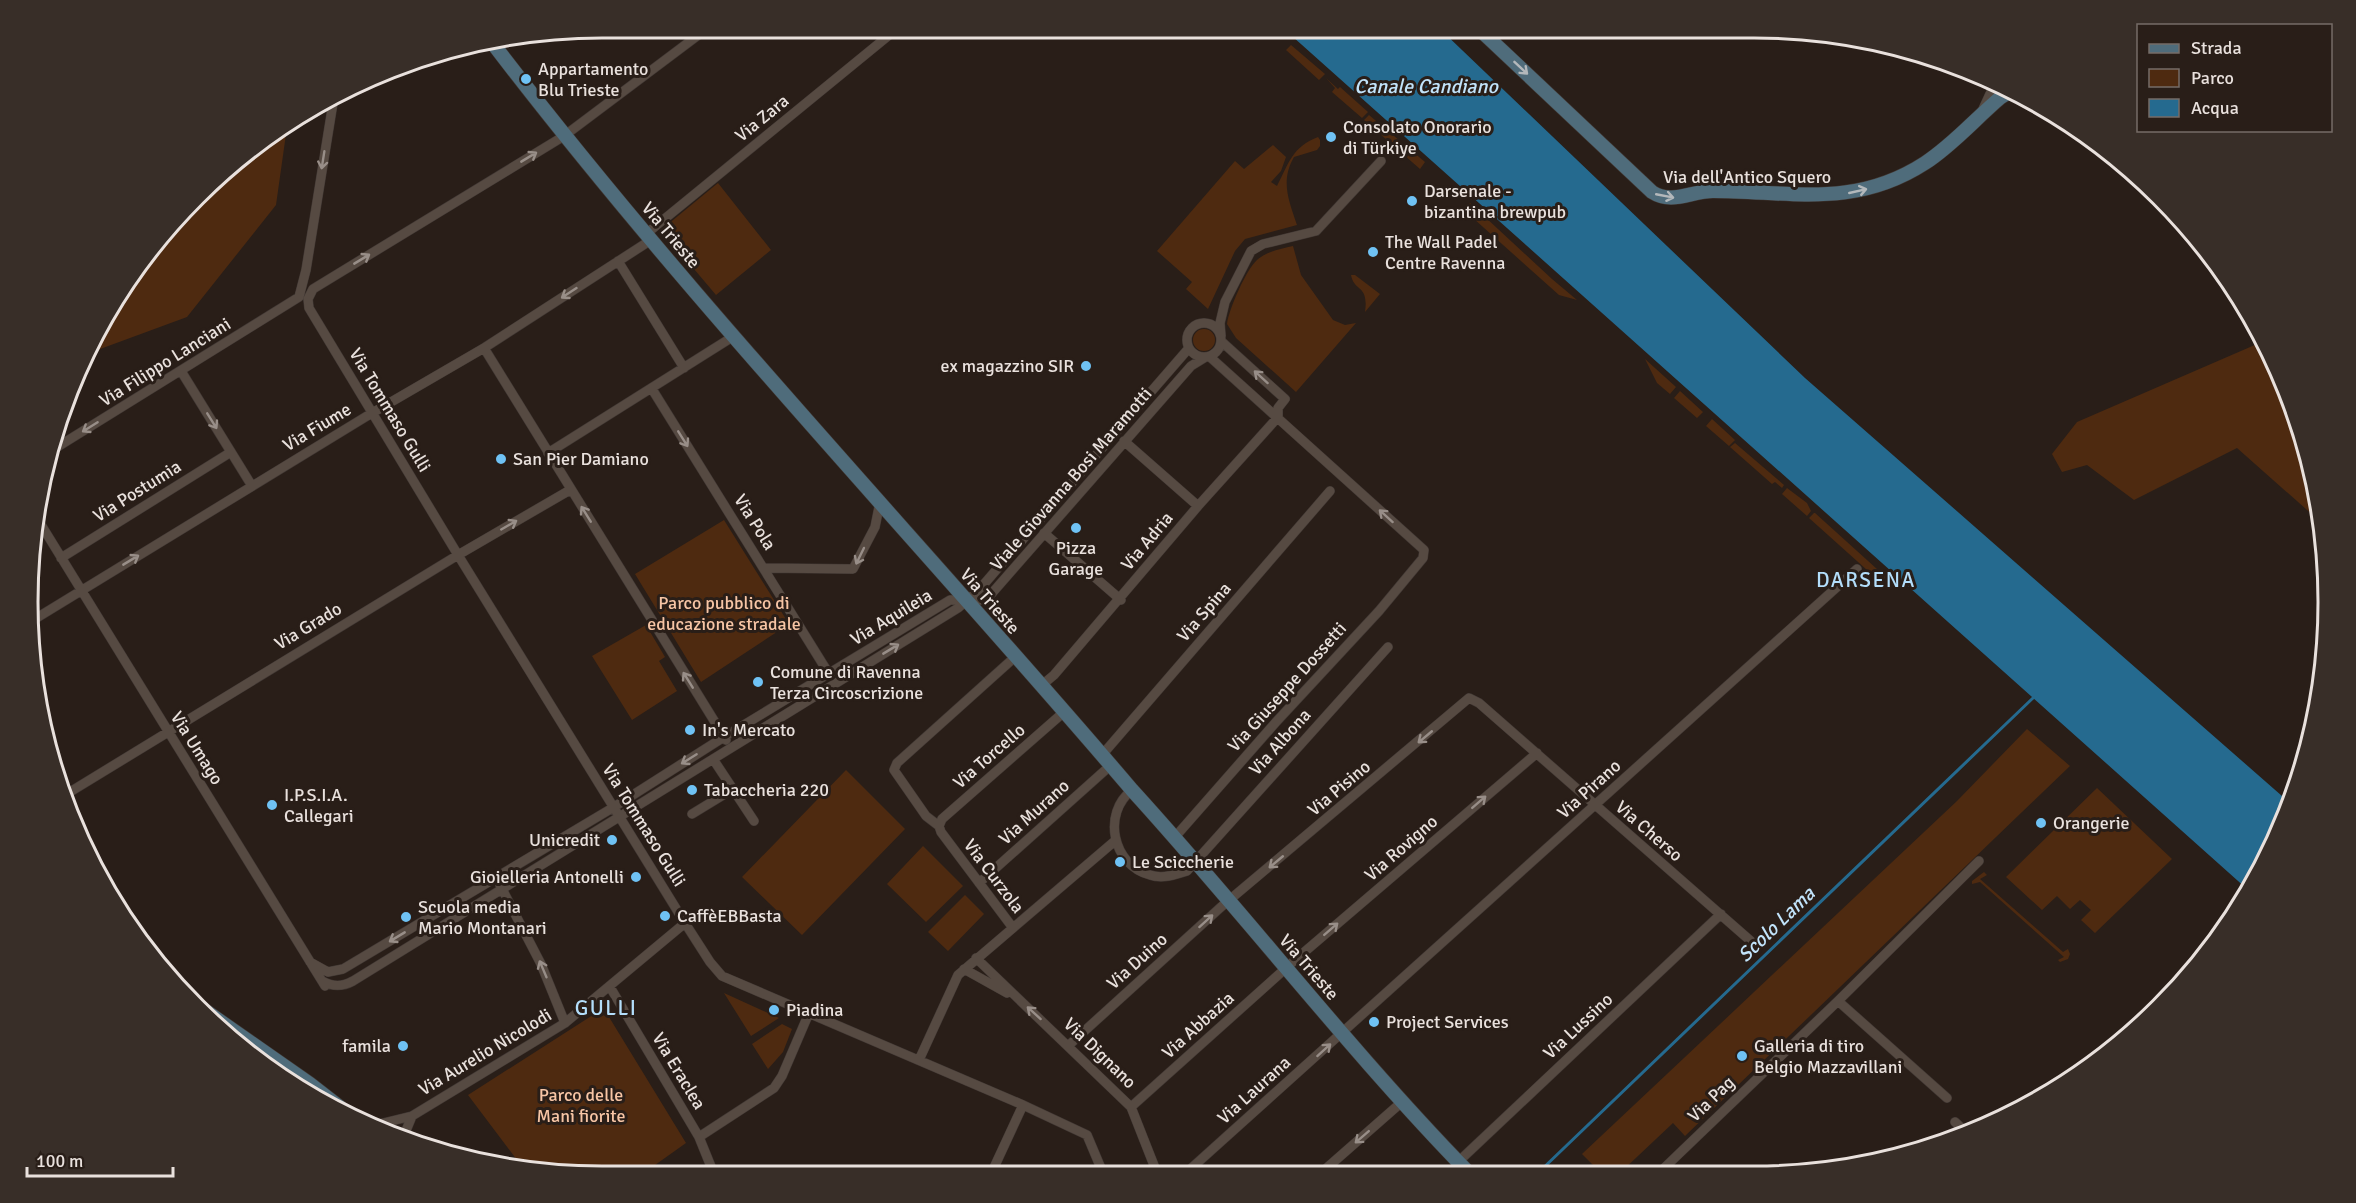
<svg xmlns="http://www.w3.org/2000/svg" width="2356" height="1203" font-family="Signika,sans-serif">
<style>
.green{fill:#4e2a10}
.water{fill:#256a8f}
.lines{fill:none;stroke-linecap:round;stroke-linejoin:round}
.stream{stroke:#256a8f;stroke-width:3}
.street-casing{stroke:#413834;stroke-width:10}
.secondary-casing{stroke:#413834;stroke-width:15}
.street{stroke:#564a42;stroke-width:9}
.secondary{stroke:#4f6c7b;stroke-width:14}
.oneway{stroke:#b3b8bb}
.oneway2{stroke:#988e88}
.poi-dot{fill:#6fc2f4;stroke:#291e18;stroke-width:2}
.labels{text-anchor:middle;stroke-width:6;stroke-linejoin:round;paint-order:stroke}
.poi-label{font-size:18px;fill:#e9e1dd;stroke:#291e18;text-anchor:start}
.street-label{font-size:18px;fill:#e9e1dd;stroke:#291e18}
.park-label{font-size:18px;fill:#f7c5a5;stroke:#291e18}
.water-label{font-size:20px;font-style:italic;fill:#c2e4fb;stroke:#291e18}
.quarter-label{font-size:21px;letter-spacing:1.5px;fill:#b3defb;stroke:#291e18}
.rim{fill:none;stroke:#e9e1dd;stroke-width:3}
</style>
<rect width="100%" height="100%" fill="#291e18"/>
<path class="green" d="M 1291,45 L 1325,74 L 1319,80 L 1286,50 Z
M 1326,78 L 1338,89 L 1340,87 L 1368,112 L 1362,118 L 1332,92 L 1335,88 Z
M 1369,115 L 1425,162 L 1420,169 L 1364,120 Z
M 287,127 L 276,205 L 187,317 L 92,352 L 124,283 L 251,146 Z
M 1318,137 L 1320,140 L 1320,146 L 1317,150 L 1294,157 C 1280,181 1289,201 1297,225 L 1245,239 L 1235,251 L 1208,309 L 1186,289 L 1192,282 L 1157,251 L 1235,161 L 1244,169 L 1273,145 L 1286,157 L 1281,171 L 1271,182 L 1277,186 C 1289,163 1292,147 1318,137 Z
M 718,183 L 771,250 L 716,295 L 661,230 Z
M 1470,203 L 1552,279 L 1577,300 L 1559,295 L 1464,210 Z
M 1293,246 L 1301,275 L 1333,320 L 1345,325 L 1356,323 L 1296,392 L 1236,338 L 1227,324 C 1229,309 1246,270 1257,260 C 1267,251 1281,249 1293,246 Z
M 1351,275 L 1355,275 L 1380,294 L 1365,312 C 1369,284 1354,292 1351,275 Z
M1193 340a11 11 0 1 1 22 0a11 11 0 1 1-22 0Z
M 2264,341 L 2299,417 L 2324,525 L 2237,448 L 2134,500 L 2087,465 L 2062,472 L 2052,454 L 2077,422 Z
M 1645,359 L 1676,387 L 1670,394 L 1657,383 Z
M 1680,391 L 1703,412 L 1697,418 L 1674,398 Z
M 1712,419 L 1735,440 L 1729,446 L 1706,426 Z
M 1735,443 L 1784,485 L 1782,488 L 1775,482 L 1772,484 L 1730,447 Z
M 1787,488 L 1807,503 L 1811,511 L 1807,516 L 1782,494 Z
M 1814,513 L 1815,513 L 1888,579 L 1877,579 L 1809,518 Z
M 724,520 L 789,624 L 701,682 L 635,574 Z
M 646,625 L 665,657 L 659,661 L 677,691 L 632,720 L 592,656 Z
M 2027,729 L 2070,766 L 1685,1136 L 1673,1123 L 1621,1172 L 1600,1172 L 1582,1154 L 1957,801 Z
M 846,770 L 905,829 L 802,935 L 742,877 Z
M 2097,788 L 2172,859 L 2095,933 L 2081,920 L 2091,910 L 2080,900 L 2070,909 L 2057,896 L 2042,910 L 2006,877 Z
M 923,846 L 963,886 L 926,922 L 887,884 Z
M 1984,872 L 1987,875 L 1980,879 L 2063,952 L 2068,949 L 2070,954 L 2068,959 L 2060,962 L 2058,960 L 2064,957 L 1980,882 L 1972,884 L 1972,881 Z
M 965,895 L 984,914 L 948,951 L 928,932 Z
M 724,993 L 779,1018 L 751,1036 Z
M 596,1013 L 609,1017 L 686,1143 L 641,1175 L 564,1175 L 523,1168 L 468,1095 Z
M 782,1024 L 792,1029 L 783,1052 L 768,1069 L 752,1044 Z"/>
<path class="water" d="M 1283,28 L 1405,28 L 1411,33 L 1416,28 L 1439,28 L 1805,378 L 2290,803 L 2270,856 L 2247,889 Z"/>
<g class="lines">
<path class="stream" d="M 1539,1172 L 2033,698"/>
<g class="street-casing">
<path id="street" d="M 709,27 L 564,136 L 313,289 L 308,299 L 309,308 L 458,555 L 685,923 L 710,962 L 722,976 L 1023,1105 L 1087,1135 L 1103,1173
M 1983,109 L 1996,81
M 646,234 L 899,27
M 618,261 L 684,368
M1187 340a17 17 0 1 1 34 0a17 17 0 1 1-34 0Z
M 1221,336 L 1220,323 L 1225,302 L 1251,251 L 1263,244 L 1316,231 L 1381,161
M 1221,341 L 1285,399 L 1278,408 L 1278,417
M 484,348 L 726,740
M 181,371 L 252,486
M 652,389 L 829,674
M 1124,441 L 1198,506
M 548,453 L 734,336
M 46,454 L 299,297 L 306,270 L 333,103
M 40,523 L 325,986
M 1044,533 L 1121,600
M 61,558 L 231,452
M 765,568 L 853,569 L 875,527 L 880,502
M 30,622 L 367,416 L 484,348 L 651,240
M 1042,685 L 1054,675 L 1198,506 L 1278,417
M 1102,755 L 1330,491
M 713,759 L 754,821
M 1132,790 C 1102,813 1112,865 1150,875 C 1162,879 1175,875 1187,871 L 1388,647
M 65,795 L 458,555 L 570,490
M 692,814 L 733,789
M 939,826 L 942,819 L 1064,712
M 1175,837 L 1276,722 L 1379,611 L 1423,558 L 1424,550 L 1210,357
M 979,883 L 1111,765
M 500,885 L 541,964 L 565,1023
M 1013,928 L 1116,840
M 976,958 L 1131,1107 L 1157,1173
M 310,962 L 328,972 L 343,969 L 614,807 L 724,737 L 950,600 L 986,600 L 1191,366 L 1204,358
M 964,969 L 1007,993
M 322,981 C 333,987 342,987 353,981 L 958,608 L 978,591 L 1189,348
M 610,987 L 699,1137 L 714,1174
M 1838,1001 L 1947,1098
M 1069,1045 L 1221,907 L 1469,698 L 1479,703 L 1753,943
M 919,1060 L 958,975 L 1013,928 L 941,832 L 939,826 L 926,816 L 894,770 L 897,763 L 1015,657
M 1131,1107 L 1295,960 L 1537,753
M 1955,1122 L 1968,1134
M 371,1126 L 412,1116 L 565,1023 L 685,923
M 699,1137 L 774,1088 L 782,1076 L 809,1013
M 403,1138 L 412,1116
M 1458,1162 L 1721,914
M 1660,1172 L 1838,1001 L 1979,861
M 1186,1173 L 1857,569
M 1321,1173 L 1403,1101
M 991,1174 L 1023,1105"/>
</g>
<g class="secondary-casing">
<path id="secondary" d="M 1478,28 L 1652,192 C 1672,205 1691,191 1713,191 C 1791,191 1854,209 1925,163 C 1953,145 1976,118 2001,97 L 2014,89
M 494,45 C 693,305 920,541 1132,790 C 1246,915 1350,1051 1468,1172
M 187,998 L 310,1084 L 355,1119"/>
</g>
<use href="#street" class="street"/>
<use href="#secondary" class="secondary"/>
</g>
<defs><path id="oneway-shaft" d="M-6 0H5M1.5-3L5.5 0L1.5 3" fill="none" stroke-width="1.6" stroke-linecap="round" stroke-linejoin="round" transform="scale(1.5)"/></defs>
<g class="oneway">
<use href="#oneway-shaft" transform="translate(1521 68) rotate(43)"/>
<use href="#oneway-shaft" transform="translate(1858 191) rotate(-13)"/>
<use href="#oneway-shaft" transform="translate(1665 196) rotate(11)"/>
</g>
<g class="oneway2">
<use href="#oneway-shaft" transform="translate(529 157) rotate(-31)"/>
<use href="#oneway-shaft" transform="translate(323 160) rotate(99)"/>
<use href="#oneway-shaft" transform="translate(362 259) rotate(-31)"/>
<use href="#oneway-shaft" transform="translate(569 293) rotate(147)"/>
<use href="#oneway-shaft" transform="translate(1261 377) rotate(-138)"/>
<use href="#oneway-shaft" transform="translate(212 421) rotate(58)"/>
<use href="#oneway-shaft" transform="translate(90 427) rotate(148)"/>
<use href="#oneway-shaft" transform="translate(683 439) rotate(58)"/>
<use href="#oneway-shaft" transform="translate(586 514) rotate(-122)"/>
<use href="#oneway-shaft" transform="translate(1386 516) rotate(-138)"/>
<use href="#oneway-shaft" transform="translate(509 525) rotate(-30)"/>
<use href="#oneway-shaft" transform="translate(860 556) rotate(116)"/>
<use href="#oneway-shaft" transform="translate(131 560) rotate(-31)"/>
<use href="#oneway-shaft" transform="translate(891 649) rotate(-31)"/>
<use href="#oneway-shaft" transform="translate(688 680) rotate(-122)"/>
<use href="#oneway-shaft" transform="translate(1425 737) rotate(140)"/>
<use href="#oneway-shaft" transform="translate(689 759) rotate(148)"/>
<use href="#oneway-shaft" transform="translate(1479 802) rotate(-41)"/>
<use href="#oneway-shaft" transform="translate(1276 862) rotate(140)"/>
<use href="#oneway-shaft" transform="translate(1206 921) rotate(-42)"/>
<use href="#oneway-shaft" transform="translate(1331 929) rotate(-41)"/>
<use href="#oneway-shaft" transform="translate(397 937) rotate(149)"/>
<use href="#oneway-shaft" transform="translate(543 969) rotate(-113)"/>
<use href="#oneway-shaft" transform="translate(1034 1013) rotate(-138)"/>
<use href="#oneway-shaft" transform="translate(1324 1050) rotate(-42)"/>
<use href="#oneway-shaft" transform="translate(1362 1137) rotate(139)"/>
</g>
<g class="poi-dot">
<circle cx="526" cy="79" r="6"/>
<circle cx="1331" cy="137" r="6"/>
<circle cx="1412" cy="201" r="6"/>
<circle cx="1373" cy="252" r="6"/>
<circle cx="1086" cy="366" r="6"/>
<circle cx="501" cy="459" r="6"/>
<circle cx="1076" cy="528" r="6"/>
<circle cx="758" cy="682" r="6"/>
<circle cx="690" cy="730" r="6"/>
<circle cx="692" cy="790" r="6"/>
<circle cx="272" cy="805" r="6"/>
<circle cx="2041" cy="823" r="6"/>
<circle cx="612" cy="840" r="6"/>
<circle cx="1120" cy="862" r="6"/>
<circle cx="636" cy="877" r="6"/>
<circle cx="665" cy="916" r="6"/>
<circle cx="406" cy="917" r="6"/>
<circle cx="774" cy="1010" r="6"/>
<circle cx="1374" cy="1022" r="6"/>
<circle cx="403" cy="1046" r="6"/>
<circle cx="1742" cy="1056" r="6"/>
</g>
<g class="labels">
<g class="poi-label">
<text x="538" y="75">Appartamento<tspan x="538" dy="21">Blu Trieste</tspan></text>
<text x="1343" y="133">Consolato Onorario<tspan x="1343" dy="21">di Türkiye</tspan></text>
<text x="1424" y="197">Darsenale -<tspan x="1424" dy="21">bizantina brewpub</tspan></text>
<text x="1385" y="248">The Wall Padel<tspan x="1385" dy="21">Centre Ravenna</tspan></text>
<text x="1074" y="372" text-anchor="end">ex magazzino SIR</text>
<text x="513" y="465">San Pier Damiano</text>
<text x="1076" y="554" text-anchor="middle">Pizza<tspan x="1076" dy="21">Garage</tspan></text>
<text x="770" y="678">Comune di Ravenna<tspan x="770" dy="21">Terza Circoscrizione</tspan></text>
<text x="702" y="736">In's Mercato</text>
<text x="704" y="796">Tabaccheria 220</text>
<text x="284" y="801">I.P.S.I.A.<tspan x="284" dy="21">Callegari</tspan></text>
<text x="2053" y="829">Orangerie</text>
<text x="600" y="846" text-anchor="end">Unicredit</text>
<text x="1132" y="868">Le Sciccherie</text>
<text x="624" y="883" text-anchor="end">Gioielleria Antonelli</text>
<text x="418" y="913">Scuola media<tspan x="418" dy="21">Mario Montanari</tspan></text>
<text x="677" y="922">CaffèEBBasta</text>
<text x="786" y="1016">Piadina</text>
<text x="1386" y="1028">Project Services</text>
<text x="391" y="1052" text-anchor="end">famila</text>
<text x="1754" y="1052">Galleria di tiro<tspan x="1754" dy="21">Belgio Mazzavillani</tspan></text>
</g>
<g class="street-label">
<text transform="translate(762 118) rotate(-39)" y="6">Via Zara</text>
<text x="1747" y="183">Via dell'Antico Squero</text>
<text transform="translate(671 235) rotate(50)" y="6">Via Trieste</text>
<text transform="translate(165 362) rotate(-32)" y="6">Via Filippo Lanciani</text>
<text transform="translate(390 410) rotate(59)" y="6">Via Tommaso Gulli</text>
<text transform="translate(317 427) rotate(-31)" y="6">Via Fiume</text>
<text transform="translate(1071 479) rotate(-49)" y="6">Viale Giovanna Bosi Maramotti</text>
<text transform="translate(137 491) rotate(-32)" y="6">Via Postumia</text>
<text transform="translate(755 522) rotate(58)" y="6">Via Pola</text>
<text transform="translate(1147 541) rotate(-50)" y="6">Via Adria</text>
<text transform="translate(990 601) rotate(49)" y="6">Via Trieste</text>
<text transform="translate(1204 612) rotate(-49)" y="6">Via Spina</text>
<text transform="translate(891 617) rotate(-31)" y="6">Via Aquileia</text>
<text transform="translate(308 626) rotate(-31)" y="6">Via Grado</text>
<text transform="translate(1287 687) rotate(-48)" y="6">Via Giuseppe Dossetti</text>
<text transform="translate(1280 742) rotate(-48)" y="6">Via Albona</text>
<text transform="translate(197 748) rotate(58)" y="6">Via Umago</text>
<text transform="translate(989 756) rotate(-41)" y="6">Via Torcello</text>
<text transform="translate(1339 788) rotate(-40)" y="6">Via Pisino</text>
<text transform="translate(1589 789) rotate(-42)" y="6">Via Pirano</text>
<text transform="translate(1034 812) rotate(-42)" y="6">Via Murano</text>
<text transform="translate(644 825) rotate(58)" y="6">Via Tommaso Gulli</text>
<text transform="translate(1649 831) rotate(41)" y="6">Via Cherso</text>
<text transform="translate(1401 848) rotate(-41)" y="6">Via Rovigno</text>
<text transform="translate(994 876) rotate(53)" y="6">Via Curzola</text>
<text transform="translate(1137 961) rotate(-42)" y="6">Via Duino</text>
<text transform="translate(1309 967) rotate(49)" y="6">Via Trieste</text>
<text transform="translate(1198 1025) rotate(-42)" y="6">Via Abbazia</text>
<text transform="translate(1578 1026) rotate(-43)" y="6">Via Lussino</text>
<text transform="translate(485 1052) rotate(-31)" y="6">Via Aurelio Nicolodi</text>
<text transform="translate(1100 1053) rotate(44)" y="6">Via Dignano</text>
<text transform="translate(679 1071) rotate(59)" y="6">Via Eraclea</text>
<text transform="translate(1254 1090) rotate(-42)" y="6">Via Laurana</text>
<text transform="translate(1711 1099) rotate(-44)" y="6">Via Pag</text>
</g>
<g class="park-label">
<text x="724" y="609">Parco pubblico di<tspan x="724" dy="21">educazione stradale</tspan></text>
<text x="581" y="1101">Parco delle<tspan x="581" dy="21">Mani fiorite</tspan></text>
</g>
<g class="water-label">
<text x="1426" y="93">Canale Candiano</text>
<text transform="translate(1776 924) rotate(-44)" y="7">Scolo Lama</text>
</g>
<g class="quarter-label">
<text x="1866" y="587">DARSENA</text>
<text x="606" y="1015">GULLI</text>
</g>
</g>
<path d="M0 0H2356V1203H0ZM602 38H1754A564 564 0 0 1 2318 602V602A564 564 0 0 1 1754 1166H602A564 564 0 0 1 38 602V602A564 564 0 0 1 602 38Z" fill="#382e28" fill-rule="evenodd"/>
<path class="rim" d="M602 38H1754A564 564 0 0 1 2318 602V602A564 564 0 0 1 1754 1166H602A564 564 0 0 1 38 602V602A564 564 0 0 1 602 38Z"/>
<rect x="2137" y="24" width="195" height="108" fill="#291e18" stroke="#766c67" stroke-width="1.5"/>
<rect x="2149" y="44" width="30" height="9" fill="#4f6c7b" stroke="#766c67" stroke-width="1.5"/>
<text x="2191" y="54" font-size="18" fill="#e9e1dd">Strada</text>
<rect x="2149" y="69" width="30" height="18" fill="#4e2a10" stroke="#766c67" stroke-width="1.5"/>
<text x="2191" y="84" font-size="18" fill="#e9e1dd">Parco</text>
<rect x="2149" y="99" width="30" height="18" fill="#256a8f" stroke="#766c67" stroke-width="1.5"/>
<text x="2191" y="114" font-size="18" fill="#e9e1dd">Acqua</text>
<path d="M27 1167v9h146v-9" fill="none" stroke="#e9e1dd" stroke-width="3"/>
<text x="36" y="1167" font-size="18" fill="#e9e1dd" stroke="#291e18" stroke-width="4.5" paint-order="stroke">100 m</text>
</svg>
